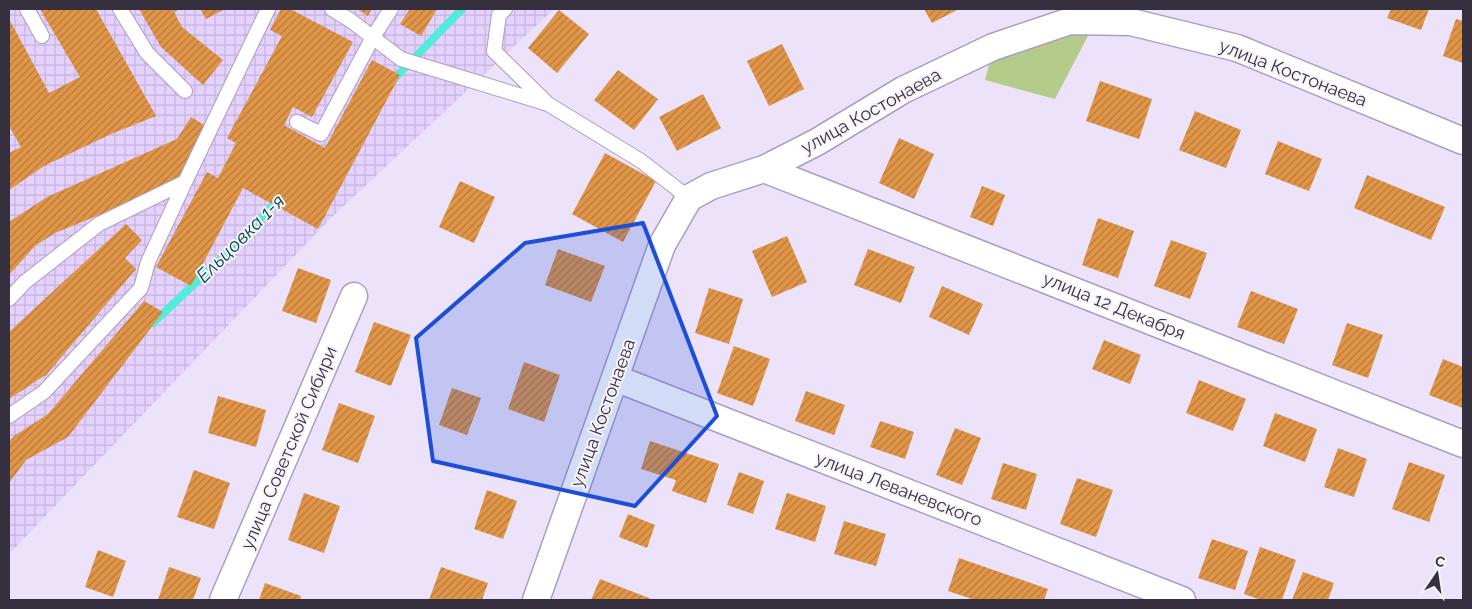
<svg xmlns="http://www.w3.org/2000/svg" width="1472" height="609" font-family="Raleway,sans-serif">
<style>
.industrial{fill:url(#industrial-grid)}
.green{fill:#b4cb8a}
.lines{fill:none;stroke-linecap:round;stroke-linejoin:round}
.stream{stroke:#53ebda;stroke-width:8}
.building{fill:url(#building-hatch)}
.service-casing{stroke:#ad9dc1;stroke-width:16}
.minor-casing{stroke:#ad9dc1;stroke-width:29}
.service{stroke:#fff;stroke-width:14}
.minor{stroke:#fff;stroke-width:26}
.marked{fill:#1d4ed8;fill-opacity:0.2;stroke:#1d4ed8;stroke-width:4;stroke-linejoin:round}
.labels{text-anchor:middle;stroke-width:4;stroke-linejoin:round;paint-order:stroke}
.street-label{font-size:18px;fill:#36303e;stroke:#f6f3fa}
.water-label{font-size:19px;font-style:italic;fill:#004640;stroke:#f6f3fa}
</style>
<defs>
<pattern id="industrial-grid" width="8" height="8" patternUnits="userSpaceOnUse" patternTransform="scale(1.25)"><rect width="8" height="8" fill="#e4d1fe"/><path d="M0 4h8M4 0v8" fill="none" stroke="#c4b4db"/></pattern>
<pattern id="building-hatch" width="6" height="6" patternUnits="userSpaceOnUse" patternTransform="scale(1.25)"><rect width="6" height="6" fill="#e09547"/><path d="M-1 1l2-2M0 6l6-6M5 7l2-2" fill="none" stroke="#b67a3d"/></pattern>
</defs>
<rect width="100%" height="100%" fill="#ece2f9"/>
<path class="industrial" d="M 9,9 L 554,9 L 334,215 L 9,554 Z"/>
<path class="green" d="M 1091,30 L 1055,99 L 985,80 L 991,58 L 1037,40 Z"/>
<g class="lines">
<path class="stream" d="M 392,81 L 462,9
M 153,323 L 228,252 L 280,198"/>
</g>
<path class="building" d="M 40,9 L 96,9 L 156,116 L 111,134 L 44,166 L 9,190 L 9,153 L 21,147 L 9,126 L 9,19 L 49,93 L 80,77 Z
M 139,9 L 180,9 L 174,12 L 182,27 L 223,60 L 203,85 L 161,47 Z
M 200,9 L 225,9 L 206,19 Z
M 281,9 L 290,9 L 353,42 L 312,117 L 293,107 L 284,125 L 325,148 L 372,60 L 400,75 L 318,229 L 243,188 L 191,286 L 156,267 L 207,172 L 218,178 L 236,143 L 227,138 L 282,36 L 270,30 Z
M 357,9 L 372,9 L 368,16 Z
M 410,9 L 437,9 L 421,36 L 400,24 Z
M 924,9 L 959,9 L 932,23 Z
M 1391,9 L 1429,9 L 1421,30 L 1387,18 Z
M 559,10 L 589,34 L 557,73 L 528,48 Z
M 1456,19 L 1463,21 L 1463,63 L 1443,56 Z
M 782,44 L 804,89 L 769,106 L 747,61 Z
M 618,70 L 658,99 L 634,130 L 594,100 Z
M 1100,81 L 1152,99 L 1139,139 L 1086,121 Z
M 703,94 L 721,128 L 677,151 L 659,117 Z
M 1195,111 L 1241,130 L 1226,168 L 1179,150 Z
M 191,117 L 206,126 L 184,175 L 99,215 L 55,233 L 35,246 L 9,275 L 9,222 L 47,197 L 177,139 Z
M 899,138 L 934,154 L 914,199 L 879,183 Z
M 1278,141 L 1322,159 L 1309,191 L 1265,174 Z
M 605,153 L 656,181 L 623,242 L 572,214 Z
M 1367,175 L 1445,207 L 1431,240 L 1354,208 Z
M 460,181 L 495,197 L 474,243 L 439,227 Z
M 982,186 L 1005,195 L 993,226 L 970,217 Z
M 1098,218 L 1134,231 L 1118,278 L 1082,265 Z
M 126,224 L 142,240 L 125,258 L 136,269 L 47,374 L 9,399 L 9,332 Z
M 787,236 L 807,282 L 772,297 L 752,251 Z
M 1171,240 L 1207,253 L 1190,299 L 1154,286 Z
M 558,249 L 605,266 L 591,302 L 545,285 Z
M 868,249 L 915,267 L 901,303 L 854,285 Z
M 298,268 L 331,280 L 316,323 L 282,311 Z
M 942,286 L 983,304 L 969,335 L 929,317 Z
M 709,288 L 743,299 L 729,344 L 695,333 Z
M 1251,291 L 1298,309 L 1284,344 L 1237,327 Z
M 144,301 L 163,312 L 68,437 L 26,460 L 9,483 L 9,442 L 14,436 L 48,414 Z
M 374,322 L 411,335 L 391,386 L 355,372 Z
M 1347,323 L 1383,335 L 1368,378 L 1332,365 Z
M 1104,340 L 1141,355 L 1130,384 L 1092,369 Z
M 734,346 L 770,359 L 753,406 L 717,393 Z
M 1443,359 L 1463,367 L 1463,408 L 1429,395 Z
M 524,362 L 560,375 L 544,422 L 508,409 Z
M 1199,380 L 1246,399 L 1233,431 L 1186,413 Z
M 452,388 L 481,398 L 467,435 L 439,425 Z
M 806,391 L 845,405 L 834,435 L 795,421 Z
M 218,396 L 266,410 L 256,447 L 208,433 Z
M 339,403 L 375,416 L 358,463 L 322,450 Z
M 1275,413 L 1317,429 L 1305,462 L 1263,446 Z
M 880,421 L 914,432 L 905,459 L 870,447 Z
M 955,428 L 981,438 L 962,485 L 936,475 Z
M 650,441 L 719,464 L 706,503 L 672,491 L 676,480 L 641,469 Z
M 1338,448 L 1367,459 L 1354,497 L 1324,487 Z
M 1409,462 L 1445,475 L 1429,522 L 1392,509 Z
M 1003,463 L 1037,474 L 1026,510 L 991,499 Z
M 194,470 L 230,483 L 214,529 L 177,517 Z
M 739,472 L 764,481 L 753,514 L 727,505 Z
M 1077,478 L 1113,490 L 1096,537 L 1060,524 Z
M 487,490 L 517,501 L 503,539 L 474,529 Z
M 304,493 L 340,506 L 324,553 L 288,540 Z
M 787,493 L 826,506 L 815,542 L 775,529 Z
M 628,514 L 655,525 L 647,548 L 619,537 Z
M 844,521 L 886,534 L 876,566 L 834,554 Z
M 1212,539 L 1248,551 L 1235,590 L 1198,578 Z
M 1260,547 L 1296,560 L 1282,600 L 1261,600 L 1244,594 Z
M 98,550 L 126,561 L 113,597 L 85,587 Z
M 959,558 L 1048,589 L 1044,600 L 975,600 L 948,591 Z
M 169,567 L 201,578 L 193,600 L 158,600 Z
M 441,567 L 488,583 L 482,600 L 429,600 Z
M 1303,572 L 1334,583 L 1328,600 L 1292,600 Z
M 600,579 L 654,600 L 591,600 Z
M 265,583 L 301,596 L 300,600 L 259,600 Z"/>
<g class="lines">
<g class="service-casing">
<path id="service" d="M 27,9 L 42,36
M 120,9 L 147,53 L 185,91
M 332,9 L 350,20 L 401,59 L 548,104 L 641,161 L 689,198
M 505,9 L 499,15 L 494,51 L 546,102
M 297,122 L 321,134 L 373,37 L 391,9
M 9,299 L 25,282 L 99,224 L 185,182 L 268,9
M 9,416 L 44,392 L 141,288 L 148,262 L 185,182"/>
</g>
<g class="minor-casing">
<path id="minor" d="M 764,169 L 1463,444
M 615,378 L 1182,600
M 223,600 L 354,296
M 536,600 L 662,245 L 689,198 L 711,186 L 764,169 L 817,142 L 903,90 L 993,47 L 1070,21 L 1131,22 L 1237,48 L 1463,141"/>
</g>
<use href="#service" class="service"/>
<use href="#minor" class="minor"/>
</g>
<path class="marked" d="M 643,223 L 717,416 L 635,506 L 433,461 L 416,338 L 525,243 Z"/>
<g class="labels">
<g class="street-label">
<text transform="translate(1293 73) rotate(21)" y="6">улица Костонаева</text>
<text transform="translate(871 111) rotate(-29)" y="6">улица Костонаева</text>
<text transform="translate(1114 306) rotate(22)" y="6">улица 12 Декабря</text>
<text transform="translate(603 413) rotate(-70)" y="6">улица Костонаева</text>
<text transform="translate(289 448) rotate(-67)" y="6">улица Советской Сибири</text>
<text transform="translate(899 489) rotate(21)" y="6">улица Леваневского</text>
</g>
<g class="water-label">
<text transform="translate(240 238) rotate(-45)" y="7">Ельцовка 1-я</text>
</g>
</g>
<rect width="1472" height="609" fill="none" stroke="#36303e" stroke-width="20"/>
<g transform="translate(1437 574) rotate(13)" stroke="#f6f3fa" stroke-width="4" paint-order="stroke">
<path d="M0-4L9 19L0 12L-9 19Z" fill="#36303e"/>
<text y="-8" font-size="14" font-weight="bold" text-anchor="middle" fill="#36303e">С</text>
</g>
</svg>
